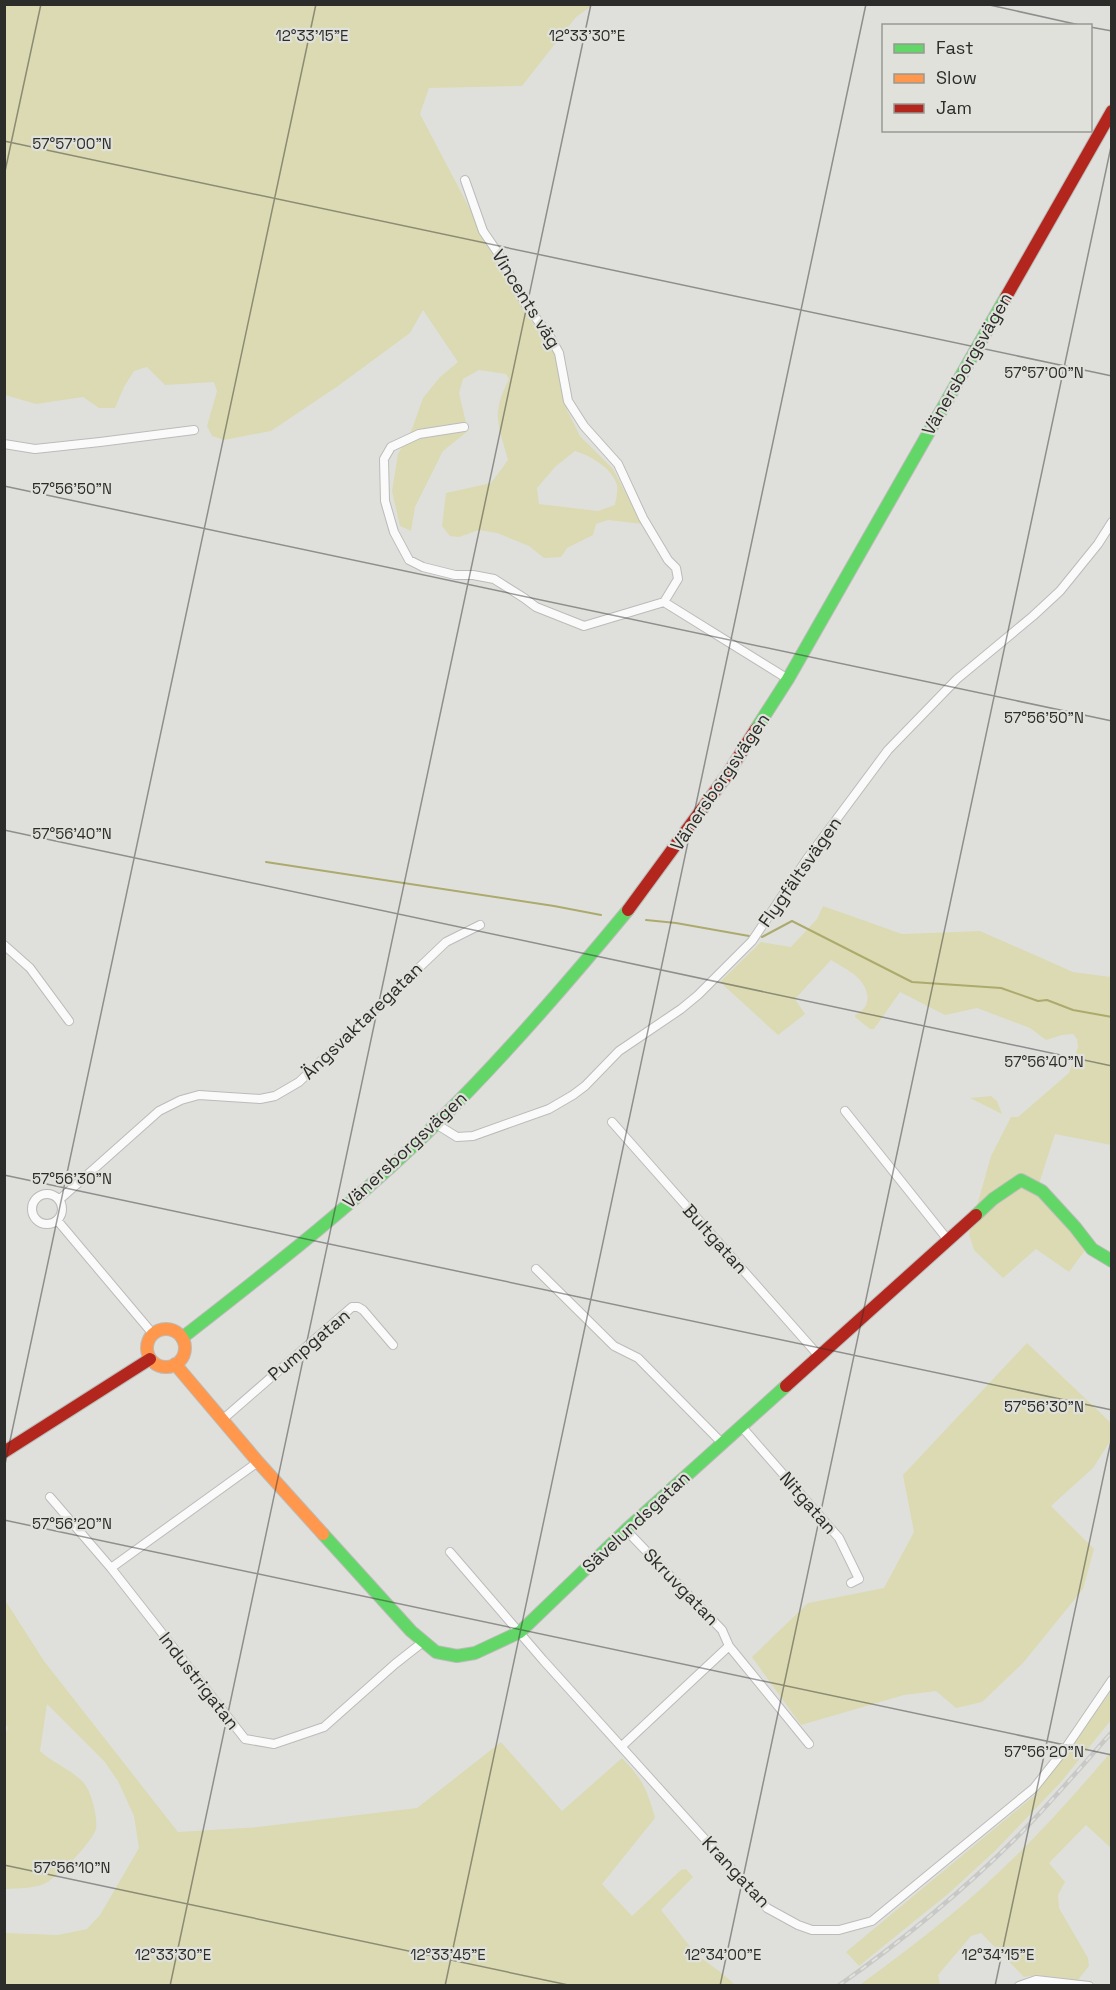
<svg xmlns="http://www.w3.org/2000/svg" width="1116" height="1990" font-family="'Space Grotesk',sans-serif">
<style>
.green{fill:#dbdab2;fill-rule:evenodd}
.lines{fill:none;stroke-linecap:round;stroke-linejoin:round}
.stream{stroke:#acaa6d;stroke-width:2}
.street-casing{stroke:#bbbcb9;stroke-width:10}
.fast-casing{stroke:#bbbcb9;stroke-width:14}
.slow-casing{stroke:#bbbcb9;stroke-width:14}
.jam-casing{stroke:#bbbcb9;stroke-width:14}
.street{stroke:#fafafa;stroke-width:8}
.fast{stroke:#63d668;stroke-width:12}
.slow{stroke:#ff974d;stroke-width:12}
.jam{stroke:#b3261e;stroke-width:12}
.rail-casing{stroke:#c8c8c7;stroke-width:4.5}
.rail{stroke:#e0e1db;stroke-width:2;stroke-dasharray:7;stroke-linecap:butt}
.ticks{fill:none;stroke:#2c2c2a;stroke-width:1.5;stroke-opacity:0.45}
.labels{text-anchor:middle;stroke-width:4.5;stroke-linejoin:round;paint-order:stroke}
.street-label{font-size:18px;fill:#2c2c2a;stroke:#e0e1db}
.ticks-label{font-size:15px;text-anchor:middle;fill:#2c2c2a;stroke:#e0e1db;stroke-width:4.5;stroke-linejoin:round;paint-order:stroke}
</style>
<rect width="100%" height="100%" fill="#dfe0dc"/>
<path class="green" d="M 4,5 L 593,5 L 576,17 L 522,86 L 429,88 L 420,114 L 522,308 L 560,360 L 567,410 L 580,436 L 613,469 L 642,524 L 608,520 L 596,524 L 593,535 L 567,548 L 561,557 L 544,558 L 529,546 L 497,533 L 479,530 L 459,537 L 450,536 L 442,526 L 446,493 L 491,483 L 508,460 C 498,424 491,414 509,379 L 506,374 L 479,370 L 463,379 L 459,393 L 468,431 L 443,451 L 415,507 L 411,531 L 400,526 L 392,491 L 398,454 L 412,429 L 423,398 L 440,377 L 458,362 L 423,310 L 410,333 L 338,386 L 271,431 L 224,440 L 212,436 L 207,426 L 217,391 L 214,382 L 165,385 L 147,367 L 134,371 L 124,387 L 115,408 L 99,408 L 83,397 L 36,404 L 5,395 ZM 575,451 C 591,456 612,468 617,485 C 618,490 616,500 615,505 L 598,511 L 539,504 L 537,488 L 556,466 Z
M 823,906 L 902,934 L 980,931 L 1073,972 L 1111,977 L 1111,1145 L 1055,1134 L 1036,1193 L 1086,1249 L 1069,1272 L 1036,1249 L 1003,1278 L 974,1250 L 969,1234 L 991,1156 L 1011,1117 L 1018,1117 L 1069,1073 L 1078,1047 L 1077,1039 L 1073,1034 L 1062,1035 L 1046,1040 L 1030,1028 L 977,1008 L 945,1015 L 900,992 L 874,1029 L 870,1029 L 855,1017 L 855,1015 C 874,1006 869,988 856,976 C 849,970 839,965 831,960 L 795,999 L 805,1014 L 778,1035 L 720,982 L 761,942 L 791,947 L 817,919 Z
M 991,1096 L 997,1101 L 1002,1114 L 970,1098 Z
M 1027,1343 L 1111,1423 L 1111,1440 L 1093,1468 L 1051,1506 L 1094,1549 L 1083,1589 L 1023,1663 L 982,1702 L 956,1708 L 936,1691 L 904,1695 L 801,1725 L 752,1657 L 808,1603 L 884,1588 L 914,1532 L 903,1475 Z
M 5,1600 L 44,1661 L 178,1832 L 258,1827 L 417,1808 L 501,1742 L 562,1811 L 622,1758 C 643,1780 647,1789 655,1818 L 602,1884 L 632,1916 L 681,1870 L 686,1869 L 693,1877 L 661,1910 L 696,1954 L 723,1974 L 735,1985 L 5,1985 L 5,1933 L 58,1935 L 87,1929 L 100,1915 L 139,1848 L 134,1816 L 118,1781 L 104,1761 L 47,1704 L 40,1751 C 53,1763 70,1769 82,1781 C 91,1789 98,1817 96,1829 C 92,1843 58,1876 46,1883 C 34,1889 17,1888 5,1889 L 4,1736 L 8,1728 L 4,1722 Z
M 1111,1691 L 1111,1720 L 1061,1782 L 995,1851 L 948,1894 L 859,1966 L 846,1952 L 1035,1795 Z
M 1111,1752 L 1111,1848 L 1086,1825 L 1049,1863 L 1065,1882 L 1058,1895 L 1059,1908 L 1088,1958 L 1089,1966 L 1078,1980 L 1036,1975 L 1024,1977 L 981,1933 L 971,1936 L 938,1975 L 940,1985 L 862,1985 L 861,1984 C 909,1949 956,1913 999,1872 C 1039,1835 1075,1794 1111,1752 Z"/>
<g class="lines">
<path class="stream" d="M 266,862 L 554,906 L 601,915
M 646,920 L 676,923 L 749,936
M 762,937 L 792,921 L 912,982 L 1001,988 L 1038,1001 L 1047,1000 L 1073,1010 L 1112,1017"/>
<g class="street-casing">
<path id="street" d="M 465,180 L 483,231 L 498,253 L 526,305 L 549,335 L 559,353 L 568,401 L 584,426 L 618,464 L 643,518 L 668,560 L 676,568 L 678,579 L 664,602
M 464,427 L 419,434 L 391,447 L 384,459 L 385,501 L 394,532 L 409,560 L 423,567 L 455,575 L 473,575 L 494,579 L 524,598 L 536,607 L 584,626 L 664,602 L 788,679
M 4,444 L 35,449 L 100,442 L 194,430
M 4,945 L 30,968 L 69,1021
M 845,1111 L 948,1240
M 612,1122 L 819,1356
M 436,1124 L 457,1137 L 473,1136 L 549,1109 L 573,1095 L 585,1086 L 619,1051 L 681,1009 L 698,995 L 752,941 L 807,859 L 888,750 L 957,679 L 1033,616 L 1060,591 L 1098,544 L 1112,522
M32 1209a15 15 0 1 1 30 0a15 15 0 1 1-30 0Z
M 59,1200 L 159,1111 L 181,1100 L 199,1095 L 260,1099 L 275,1096 L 299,1082 L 446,942 L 480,925
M 57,1220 L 153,1334
M 536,1269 L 614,1346 L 638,1358 L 722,1443
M 222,1420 L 352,1307 L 358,1307 L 363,1310 L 393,1345
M 741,1426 L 839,1538 L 859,1579 L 851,1583
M 50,1497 L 111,1568 L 245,1739 L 274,1744 L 324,1727 L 395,1664 L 423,1642
M 450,1552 L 543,1660 L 767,1908 L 798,1925 L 812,1930 L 839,1930 L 872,1921 L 1034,1788 L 1065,1749 L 1112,1680
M 111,1568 L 258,1462
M 729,1646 L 809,1744
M 622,1746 L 729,1646 L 722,1630 L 626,1530
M 1019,1986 L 1036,1980 L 1089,1986"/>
</g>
<g class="fast-casing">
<path id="fast" d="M 756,729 L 788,679 L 1006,297
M 976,1215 L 993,1199 L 1021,1180 L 1042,1191 L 1075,1227 L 1092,1249 L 1112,1261
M 182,1338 C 269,1270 357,1202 436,1124 C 505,1056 567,984 628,910
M 323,1534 L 411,1631 L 436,1652 L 457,1656 L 475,1653 L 520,1632 L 626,1530 L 786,1386"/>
</g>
<g class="slow-casing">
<path id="slow" d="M147 1348a19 19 0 1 1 38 0a19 19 0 1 1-38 0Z
M 175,1364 L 258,1462 L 323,1534"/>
</g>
<g class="jam-casing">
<path id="jam" d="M 1006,297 L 1112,111
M 628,910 L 727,775 L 756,729
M 786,1386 L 976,1215
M 4,1452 L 150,1359"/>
</g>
<use href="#street" class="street"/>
<use href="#fast" class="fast"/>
<use href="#slow" class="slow"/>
<use href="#jam" class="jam"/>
<g class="rail-casing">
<path id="rail" d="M 838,1986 C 902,1941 964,1890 1020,1834 C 1052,1801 1081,1767 1112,1732"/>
</g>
<use href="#rail" class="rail"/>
</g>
<path class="ticks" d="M 985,4 L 1084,26M 1090,27 L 1112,31M 4,141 L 1112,376M 4,176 L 41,4M 4,486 L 1112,721M 4,830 L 1112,1066M 4,1175 L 1112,1410M 4,1469 L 316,4M 4,1520 L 1112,1755M 4,1865 L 573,1986M 170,1986 L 591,4M 445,1986 L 866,4M 720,1986 L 1112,142M 995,1986 L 1112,1436"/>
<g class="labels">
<g class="street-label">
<text transform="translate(526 299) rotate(58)" y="6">Vincents väg</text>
<text transform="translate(967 364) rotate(-60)" y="6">Vänersborgsvägen</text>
<text transform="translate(720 782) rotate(-56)" y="6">Vänersborgsvägen</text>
<text transform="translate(800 872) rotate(-55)" y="6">Flygfältsvägen</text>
<text transform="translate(362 1021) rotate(-44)" y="6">Ängsvaktaregatan</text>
<text transform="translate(405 1150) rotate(-43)" y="6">Vänersborgsvägen</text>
<text transform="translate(715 1239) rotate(48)" y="6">Bultgatan</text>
<text transform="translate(309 1345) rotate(-40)" y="6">Pumpgatan</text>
<text transform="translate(808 1503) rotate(49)" y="6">Nitgatan</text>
<text transform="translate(636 1522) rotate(-43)" y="6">Sävelundsgatan</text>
<text transform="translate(681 1587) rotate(46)" y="6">Skruvgatan</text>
<text transform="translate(199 1681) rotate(52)" y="6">Industrigatan</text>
<text transform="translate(736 1872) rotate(47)" y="6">Krangatan</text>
</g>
</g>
<g class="ticks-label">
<text x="312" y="41">12°33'15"E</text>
<text x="587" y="41">12°33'30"E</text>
<text x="72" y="149">57°57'00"N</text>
<text x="1044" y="378">57°57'00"N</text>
<text x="72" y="494">57°56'50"N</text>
<text x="1044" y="723">57°56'50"N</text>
<text x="72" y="839">57°56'40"N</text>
<text x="1044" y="1067">57°56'40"N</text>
<text x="72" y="1184">57°56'30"N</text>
<text x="1044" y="1412">57°56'30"N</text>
<text x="72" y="1529">57°56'20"N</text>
<text x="1044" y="1757">57°56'20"N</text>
<text x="72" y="1873">57°56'10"N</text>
<text x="173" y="1960">12°33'30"E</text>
<text x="448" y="1960">12°33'45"E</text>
<text x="723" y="1960">12°34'00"E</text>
<text x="998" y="1960">12°34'15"E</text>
</g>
<rect width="1116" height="1990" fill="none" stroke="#2c2c2a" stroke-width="12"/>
<rect x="882" y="24" width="210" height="108" fill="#e0e1db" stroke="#989994" stroke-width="1.5"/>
<rect x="894" y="44" width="30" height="9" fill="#63d668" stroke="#989994" stroke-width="1.5"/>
<text x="936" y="54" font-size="18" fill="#2c2c2a">Fast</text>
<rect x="894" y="74" width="30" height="9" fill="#ff974d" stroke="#989994" stroke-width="1.5"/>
<text x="936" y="84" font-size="18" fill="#2c2c2a">Slow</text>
<rect x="894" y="104" width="30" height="9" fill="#b3261e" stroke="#989994" stroke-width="1.5"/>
<text x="936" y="114" font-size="18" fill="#2c2c2a">Jam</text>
</svg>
